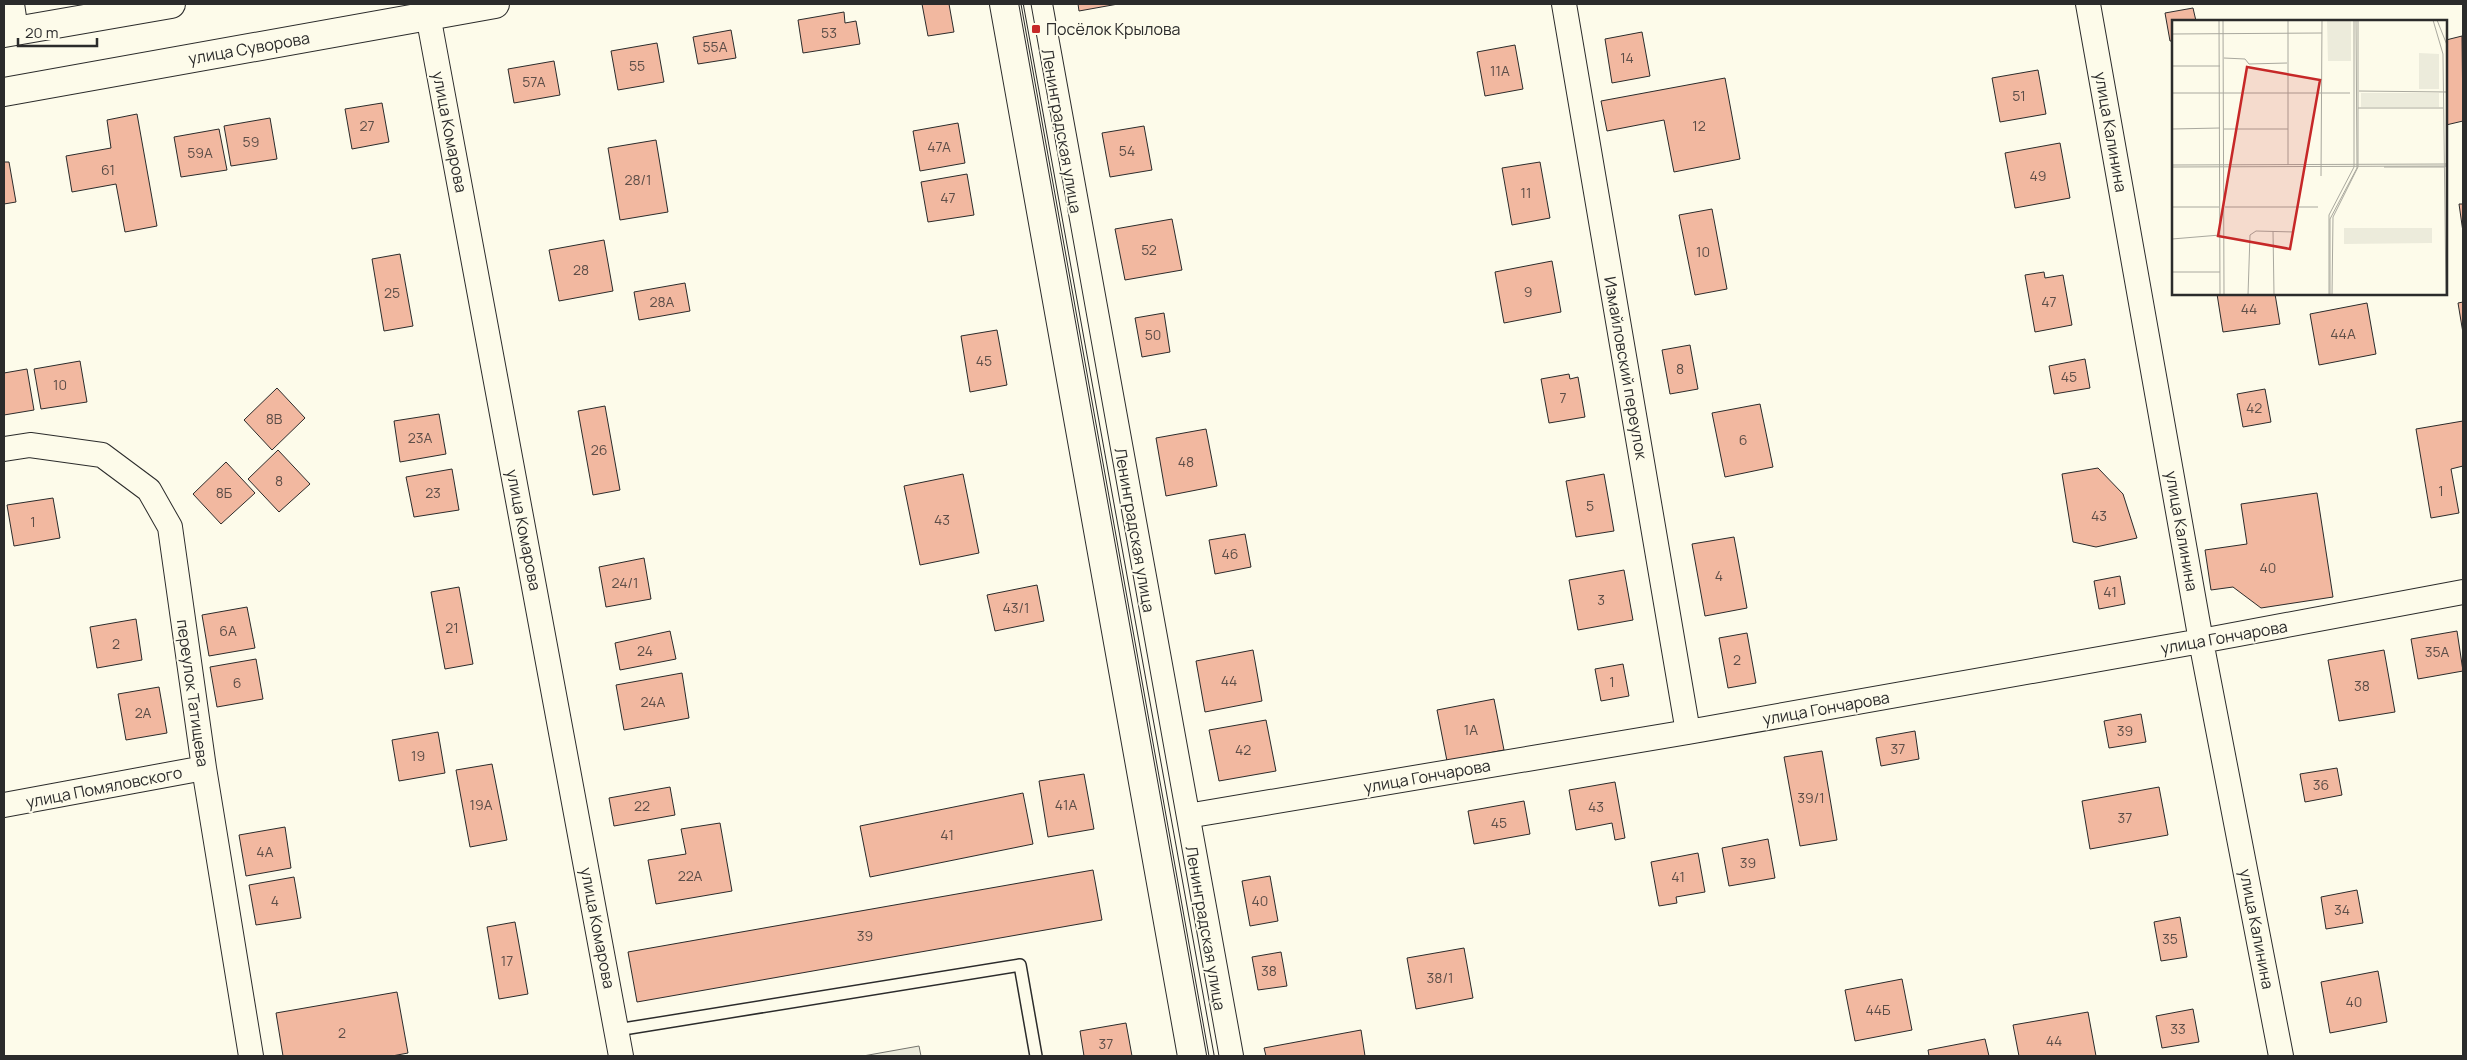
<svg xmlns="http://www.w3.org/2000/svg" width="2467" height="1060" font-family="Manrope,sans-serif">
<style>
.pitch{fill:#ecebdb;stroke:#74746e}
.building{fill:#f2b8a0;stroke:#2b2b2b}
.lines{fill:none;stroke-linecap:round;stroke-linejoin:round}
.service-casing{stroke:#2b2b2b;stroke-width:14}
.minor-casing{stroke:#2b2b2b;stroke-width:26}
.secondary-casing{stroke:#2b2b2b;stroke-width:30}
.service{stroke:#fdfbea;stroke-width:11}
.minor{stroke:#fdfbea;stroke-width:24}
.secondary{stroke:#fdfbea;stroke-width:28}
.tram{stroke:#2b2b2b;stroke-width:1}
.poi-dot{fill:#c62828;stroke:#fdfbea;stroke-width:2}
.labels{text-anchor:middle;stroke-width:4;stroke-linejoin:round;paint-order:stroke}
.number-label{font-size:14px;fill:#5d4e48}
.poi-label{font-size:16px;fill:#2b2b2b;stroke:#fdfbea;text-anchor:start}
.street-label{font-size:16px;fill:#2b2b2b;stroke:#fdfbea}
.inset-road{fill:none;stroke:#a9a89e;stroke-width:1}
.view{fill:#c62828;fill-opacity:0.15;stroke:#c62828;stroke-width:2.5}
.inset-edge{fill:none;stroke:#2b2b2b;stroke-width:2.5}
</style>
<rect width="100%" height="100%" fill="#fdfbea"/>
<path class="pitch" d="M 919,1046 L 921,1056 L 863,1056 Z"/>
<path class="building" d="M 922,4 L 949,4 L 954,32 L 928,36 Z
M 1078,4 L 1118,4 L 1079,11 Z
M 2193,8 L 2196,21 L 2173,21 L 2173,41 L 2170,41 L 2165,13 Z
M 844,12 L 845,23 L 856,21 L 860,44 L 803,53 L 798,20 Z
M 731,30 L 736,58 L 698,64 L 693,37 Z
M 1642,32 L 1650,76 L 1612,83 L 1605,39 Z
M 2462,36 L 2463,121 L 2446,125 L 2446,40 Z
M 657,43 L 664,82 L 618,90 L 611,51 Z
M 1515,45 L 1523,89 L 1485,96 L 1477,52 Z
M 554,61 L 560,95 L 514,103 L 508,69 Z
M 2038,70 L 2046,114 L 2000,122 L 1992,78 Z
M 1725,78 L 1740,159 L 1674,172 L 1664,120 L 1607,131 L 1601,101 Z
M 382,103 L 389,142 L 352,149 L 345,109 Z
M 137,114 L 157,226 L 125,232 L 116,184 L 72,192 L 66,156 L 111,148 L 107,120 Z
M 270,118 L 277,159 L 231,166 L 224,126 Z
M 958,123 L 965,163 L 920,171 L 913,131 Z
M 1144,126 L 1152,170 L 1110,177 L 1102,133 Z
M 219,129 L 227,170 L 181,177 L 174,137 Z
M 656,140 L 668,212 L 620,220 L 608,148 Z
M 2060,143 L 2070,198 L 2015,208 L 2005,153 Z
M 4,162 L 9,162 L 16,202 L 4,204 Z
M 1540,162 L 1550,218 L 1512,225 L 1502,168 Z
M 967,174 L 974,215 L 928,222 L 921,182 Z
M 2459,204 L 2463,204 L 2463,232 Z
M 1712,209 L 1727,289 L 1695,295 L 1679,215 Z
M 1172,219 L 1182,270 L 1125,280 L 1115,229 Z
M 604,240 L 613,291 L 559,301 L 549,250 Z
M 400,254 L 413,326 L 384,331 L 372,259 Z
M 1552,261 L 1561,312 L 1504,323 L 1495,272 Z
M 2044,272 L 2045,278 L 2063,275 L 2072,325 L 2035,332 L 2025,275 Z
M 685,283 L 690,311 L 639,320 L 634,292 Z
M 2217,294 L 2275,294 L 2280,324 L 2223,332 Z
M 2463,302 L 2463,333 L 2458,303 Z
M 2367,303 L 2376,354 L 2319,365 L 2310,314 Z
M 1164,313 L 1170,352 L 1142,357 L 1135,318 Z
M 997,330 L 1007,385 L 970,392 L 961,336 Z
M 1690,345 L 1698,389 L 1670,394 L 1662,350 Z
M 2085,359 L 2090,388 L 2054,394 L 2049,366 Z
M 80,361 L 87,402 L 41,409 L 34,369 Z
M 27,369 L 34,410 L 4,415 L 4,373 Z
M 1569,374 L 1570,379 L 1578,377 L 1585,417 L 1549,423 L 1541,379 Z
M 277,388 L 305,418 L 272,450 L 244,420 Z
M 2265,389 L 2271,422 L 2243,427 L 2237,394 Z
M 1760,404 L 1773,467 L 1725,477 L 1712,413 Z
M 605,406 L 620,490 L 593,495 L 578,411 Z
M 439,414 L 446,454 L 400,462 L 394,421 Z
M 2463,421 L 2463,466 L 2451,469 L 2459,513 L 2431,518 L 2416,429 Z
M 1206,429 L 1217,486 L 1166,496 L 1156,438 Z
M 278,450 L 310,484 L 279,512 L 248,479 Z
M 226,462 L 255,493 L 221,524 L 193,494 Z
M 2098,468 L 2123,494 L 2137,538 L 2096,547 L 2073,542 L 2062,474 Z
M 452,469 L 459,510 L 414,517 L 406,477 Z
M 963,474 L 979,553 L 920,565 L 904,486 Z
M 1604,474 L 1614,531 L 1576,537 L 1566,481 Z
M 2317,493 L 2333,597 L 2261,608 L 2233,587 L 2211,590 L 2205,550 L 2247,544 L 2241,504 Z
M 53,498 L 60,538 L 14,546 L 7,505 Z
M 1245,534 L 1251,567 L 1215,574 L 1209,540 Z
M 1734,537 L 1747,608 L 1705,616 L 1692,544 Z
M 644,558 L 651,599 L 606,607 L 599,567 Z
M 1624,570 L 1633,620 L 1578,630 L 1569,580 Z
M 2120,576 L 2125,604 L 2099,609 L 2094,581 Z
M 1037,585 L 1044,621 L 995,631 L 987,595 Z
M 459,587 L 473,664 L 445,669 L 431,592 Z
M 247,607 L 255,648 L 209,656 L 202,615 Z
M 136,619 L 142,660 L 97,668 L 90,627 Z
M 670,631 L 676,659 L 620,670 L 615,643 Z
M 2457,631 L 2463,671 L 2418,679 L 2411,639 Z
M 1747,633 L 1756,683 L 1728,688 L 1719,638 Z
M 1253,650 L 1262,701 L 1205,712 L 1196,661 Z
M 2384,650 L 2395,712 L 2339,721 L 2328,660 Z
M 256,659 L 263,699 L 217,707 L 210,667 Z
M 1623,664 L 1629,696 L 1601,701 L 1595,669 Z
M 682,673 L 689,718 L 624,730 L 616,685 Z
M 159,687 L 167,733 L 126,740 L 118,694 Z
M 1494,699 L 1504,750 L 1447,761 L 1437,710 Z
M 2141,714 L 2146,742 L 2109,748 L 2104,721 Z
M 1266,720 L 1276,771 L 1219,781 L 1209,730 Z
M 1915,731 L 1919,759 L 1881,766 L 1876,738 Z
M 438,732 L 445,773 L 399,781 L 392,740 Z
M 1822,751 L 1837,840 L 1800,846 L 1784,757 Z
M 492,764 L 507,840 L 470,847 L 456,770 Z
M 2337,768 L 2342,795 L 2305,802 L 2300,774 Z
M 1084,774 L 1094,829 L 1048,837 L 1039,781 Z
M 1615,782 L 1625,838 L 1615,840 L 1612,823 L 1576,830 L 1569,790 Z
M 670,787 L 675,815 L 614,826 L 609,798 Z
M 2159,787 L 2168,835 L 2090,849 L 2082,801 Z
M 1023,793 L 1033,844 L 870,877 L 860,826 Z
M 1524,801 L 1530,834 L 1474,844 L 1468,811 Z
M 720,823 L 732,891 L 656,904 L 648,860 L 686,854 L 681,829 Z
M 285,827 L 291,868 L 246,876 L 239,835 Z
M 1768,839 L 1775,878 L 1729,886 L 1722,848 Z
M 1698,853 L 1705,892 L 1676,897 L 1677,903 L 1659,906 L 1651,862 Z
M 1093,870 L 1102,920 L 637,1002 L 628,952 Z
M 1270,876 L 1278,921 L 1250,926 L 1242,881 Z
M 294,877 L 301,918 L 256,925 L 249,885 Z
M 2357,890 L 2363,923 L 2326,929 L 2321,897 Z
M 2180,917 L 2187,957 L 2161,961 L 2154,922 Z
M 515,922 L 528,994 L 499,999 L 487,927 Z
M 1464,948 L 1473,998 L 1416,1009 L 1407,958 Z
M 1281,952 L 1287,986 L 1258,990 L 1252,957 Z
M 2378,971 L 2387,1022 L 2330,1033 L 2321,982 Z
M 1902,979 L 1912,1030 L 1855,1041 L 1845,990 Z
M 397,992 L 408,1053 L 392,1056 L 283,1056 L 276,1013 Z
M 2193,1009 L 2199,1042 L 2162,1048 L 2156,1016 Z
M 2088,1012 L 2096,1056 L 2019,1056 L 2013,1025 Z
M 1126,1023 L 1132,1056 L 1084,1056 L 1080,1031 Z
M 1361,1030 L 1365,1056 L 1266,1056 L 1264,1048 Z
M 1985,1039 L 1989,1056 L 1929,1056 L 1928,1050 Z"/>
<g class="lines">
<g class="service-casing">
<path id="service" d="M 617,1030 L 1020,965 L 1036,1056"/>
</g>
<g class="minor-casing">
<path id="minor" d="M 12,4 L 16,31
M 426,4 L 621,1056
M 1564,4 L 1688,732
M 2088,4 L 2201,641 L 2281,1056
M 4,449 L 30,445 L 102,455 L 149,490 L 170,527 L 204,768 L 251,1056
M 4,805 L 204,768
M 1187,816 L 1688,732 L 2201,641 L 2463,592"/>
</g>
<g class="secondary-casing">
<path id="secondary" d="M 1004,4 L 1192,1056
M 1038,4 L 1229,1056
M 4,33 L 171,4
M 4,92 L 495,4"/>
</g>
<use href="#service" class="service"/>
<use href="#minor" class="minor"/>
<use href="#secondary" class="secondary"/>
<path class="tram" d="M 1021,4 L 1209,1056
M 1031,4 L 1219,1056"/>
</g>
<rect class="poi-dot" x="1031" y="24" width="10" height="10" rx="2.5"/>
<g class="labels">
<g class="number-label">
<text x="829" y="38">53</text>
<text x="715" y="52">55А</text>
<text x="1627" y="63">14</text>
<text x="637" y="71">55</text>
<text x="1500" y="76">11А</text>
<text x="534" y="87">57А</text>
<text x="2019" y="101">51</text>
<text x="367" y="131">27</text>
<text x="1699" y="131">12</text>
<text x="251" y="147">59</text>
<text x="939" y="152">47А</text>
<text x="1127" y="156">54</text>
<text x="200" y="158">59А</text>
<text x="108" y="175">61</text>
<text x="2038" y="181">49</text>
<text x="638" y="185">28/1</text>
<text x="1526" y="198">11</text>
<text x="948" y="203">47</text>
<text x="1149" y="255">52</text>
<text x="1703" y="257">10</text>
<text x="581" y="275">28</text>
<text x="1528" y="297">9</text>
<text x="392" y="298">25</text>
<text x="662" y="307">28А</text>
<text x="2049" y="307">47</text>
<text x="2249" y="314">44</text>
<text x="2343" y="339">44А</text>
<text x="1153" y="340">50</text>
<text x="984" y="366">45</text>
<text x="1680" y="374">8</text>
<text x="2069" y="382">45</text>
<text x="60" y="390">10</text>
<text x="1563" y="403">7</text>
<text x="2254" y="413">42</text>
<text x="274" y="424">8В</text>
<text x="420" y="443">23А</text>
<text x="1743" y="445">6</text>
<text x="599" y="455">26</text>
<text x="1186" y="467">48</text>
<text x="279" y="486">8</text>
<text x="2441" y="496">1</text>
<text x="224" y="498">8Б</text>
<text x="433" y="498">23</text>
<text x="1590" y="511">5</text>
<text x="2099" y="521">43</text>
<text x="942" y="525">43</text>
<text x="33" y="527">1</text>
<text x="1230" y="559">46</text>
<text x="2268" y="573">40</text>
<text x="1719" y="581">4</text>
<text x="625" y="588">24/1</text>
<text x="2110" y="597">41</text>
<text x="1601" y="605">3</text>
<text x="1016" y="613">43/1</text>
<text x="452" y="633">21</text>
<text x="228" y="636">6А</text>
<text x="116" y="649">2</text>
<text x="645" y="656">24</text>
<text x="2437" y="657">35А</text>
<text x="1737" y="665">2</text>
<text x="1229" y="686">44</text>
<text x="1612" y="687">1</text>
<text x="237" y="688">6</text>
<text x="2362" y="691">38</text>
<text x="653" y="707">24А</text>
<text x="143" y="718">2А</text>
<text x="1471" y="735">1А</text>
<text x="2125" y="736">39</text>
<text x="1898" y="754">37</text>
<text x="1243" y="755">42</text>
<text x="418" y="761">19</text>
<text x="2321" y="790">36</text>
<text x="1811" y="803">39/1</text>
<text x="481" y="810">19А</text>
<text x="1066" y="810">41А</text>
<text x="642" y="811">22</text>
<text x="1596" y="812">43</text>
<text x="2125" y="823">37</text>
<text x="1499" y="828">45</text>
<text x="947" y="840">41</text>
<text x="265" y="857">4А</text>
<text x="1748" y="868">39</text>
<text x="690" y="881">22А</text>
<text x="1678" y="882">41</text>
<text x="275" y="906">4</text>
<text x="1260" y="906">40</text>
<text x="2342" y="915">34</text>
<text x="865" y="941">39</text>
<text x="2170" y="944">35</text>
<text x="507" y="966">17</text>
<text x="1269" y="976">38</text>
<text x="1440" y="983">38/1</text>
<text x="2354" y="1007">40</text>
<text x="1878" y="1015">44Б</text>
<text x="2178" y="1034">33</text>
<text x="342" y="1038">2</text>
<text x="2054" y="1046">44</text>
<text x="1106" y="1049">37</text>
</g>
<g class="poi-label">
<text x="1046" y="35">Посёлок Крылова</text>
</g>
<g class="street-label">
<text transform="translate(249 48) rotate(-10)" y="6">улица Суворова</text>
<text transform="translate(1062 131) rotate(80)" y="6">Ленинградская улица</text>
<text transform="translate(450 132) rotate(79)" y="6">улица Комарова</text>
<text transform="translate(2111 132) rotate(80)" y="6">улица Калинина</text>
<text transform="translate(1626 368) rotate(80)" y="6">Измайловский переулок</text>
<text transform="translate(524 530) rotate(79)" y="6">улица Комарова</text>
<text transform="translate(1135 530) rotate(80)" y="6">Ленинградская улица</text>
<text transform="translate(2182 531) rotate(80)" y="6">улица Калинина</text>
<text transform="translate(2224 637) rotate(-10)" y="6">улица Гончарова</text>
<text transform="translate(193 693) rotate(82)" y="6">переулок Татищева</text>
<text transform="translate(1826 708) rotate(-10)" y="6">улица Гончарова</text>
<text transform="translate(1427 776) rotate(-10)" y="6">улица Гончарова</text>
<text transform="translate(104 787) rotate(-11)" y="6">улица Помяловского</text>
<text transform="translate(598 928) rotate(79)" y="6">улица Комарова</text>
<text transform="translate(1206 928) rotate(80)" y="6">Ленинградская улица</text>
<text transform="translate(2257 929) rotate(79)" y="6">улица Калинина</text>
</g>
</g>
<g transform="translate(2172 20)">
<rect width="275" height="275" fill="#fdfbea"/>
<path d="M 247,33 L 267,34 L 267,69 L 247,69 ZM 189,73 L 267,73 L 267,87 L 189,87 ZM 172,208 L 260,208 L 260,223 L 172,224 Z" fill="#ecebdb"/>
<path d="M 155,0 L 179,0 L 179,41 L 156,41 Z" fill="#ecebdb"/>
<path class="inset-road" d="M 47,0 L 48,275M 51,0 L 52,275M 116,0 L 116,145M 261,0 L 271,34 L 274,275M 265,0 L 275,25M 0,14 L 150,13M 52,38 L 73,39 L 77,44 L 115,43M 0,46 L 48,46M 187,71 L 275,72M 0,73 L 178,73M 186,88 L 271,88M 0,109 L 48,108M 52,109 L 116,109M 0,145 L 275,144M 0,147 L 275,146M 212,147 L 273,147M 149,156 L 150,0M 0,187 L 47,187M 53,187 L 146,187M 101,211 L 102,275M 0,219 L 48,215M 0,252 L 48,252M 76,275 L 78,215 L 84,211 L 122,212M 157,275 L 157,195 L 182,147 L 182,0M 158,275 L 158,199 L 185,148 L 184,0M 160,275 L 161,197 L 186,147 L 186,0"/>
<path class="view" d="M 75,47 L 148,60 L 118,229 L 46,216 Z"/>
<rect width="275" height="275" class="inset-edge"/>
</g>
<rect width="2467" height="1060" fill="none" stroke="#2b2b2b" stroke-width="10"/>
<path d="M18 38v8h79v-8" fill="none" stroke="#2b2b2b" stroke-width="2.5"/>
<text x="25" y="38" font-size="15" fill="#2b2b2b" stroke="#fdfbea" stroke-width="4" paint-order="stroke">20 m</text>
</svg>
